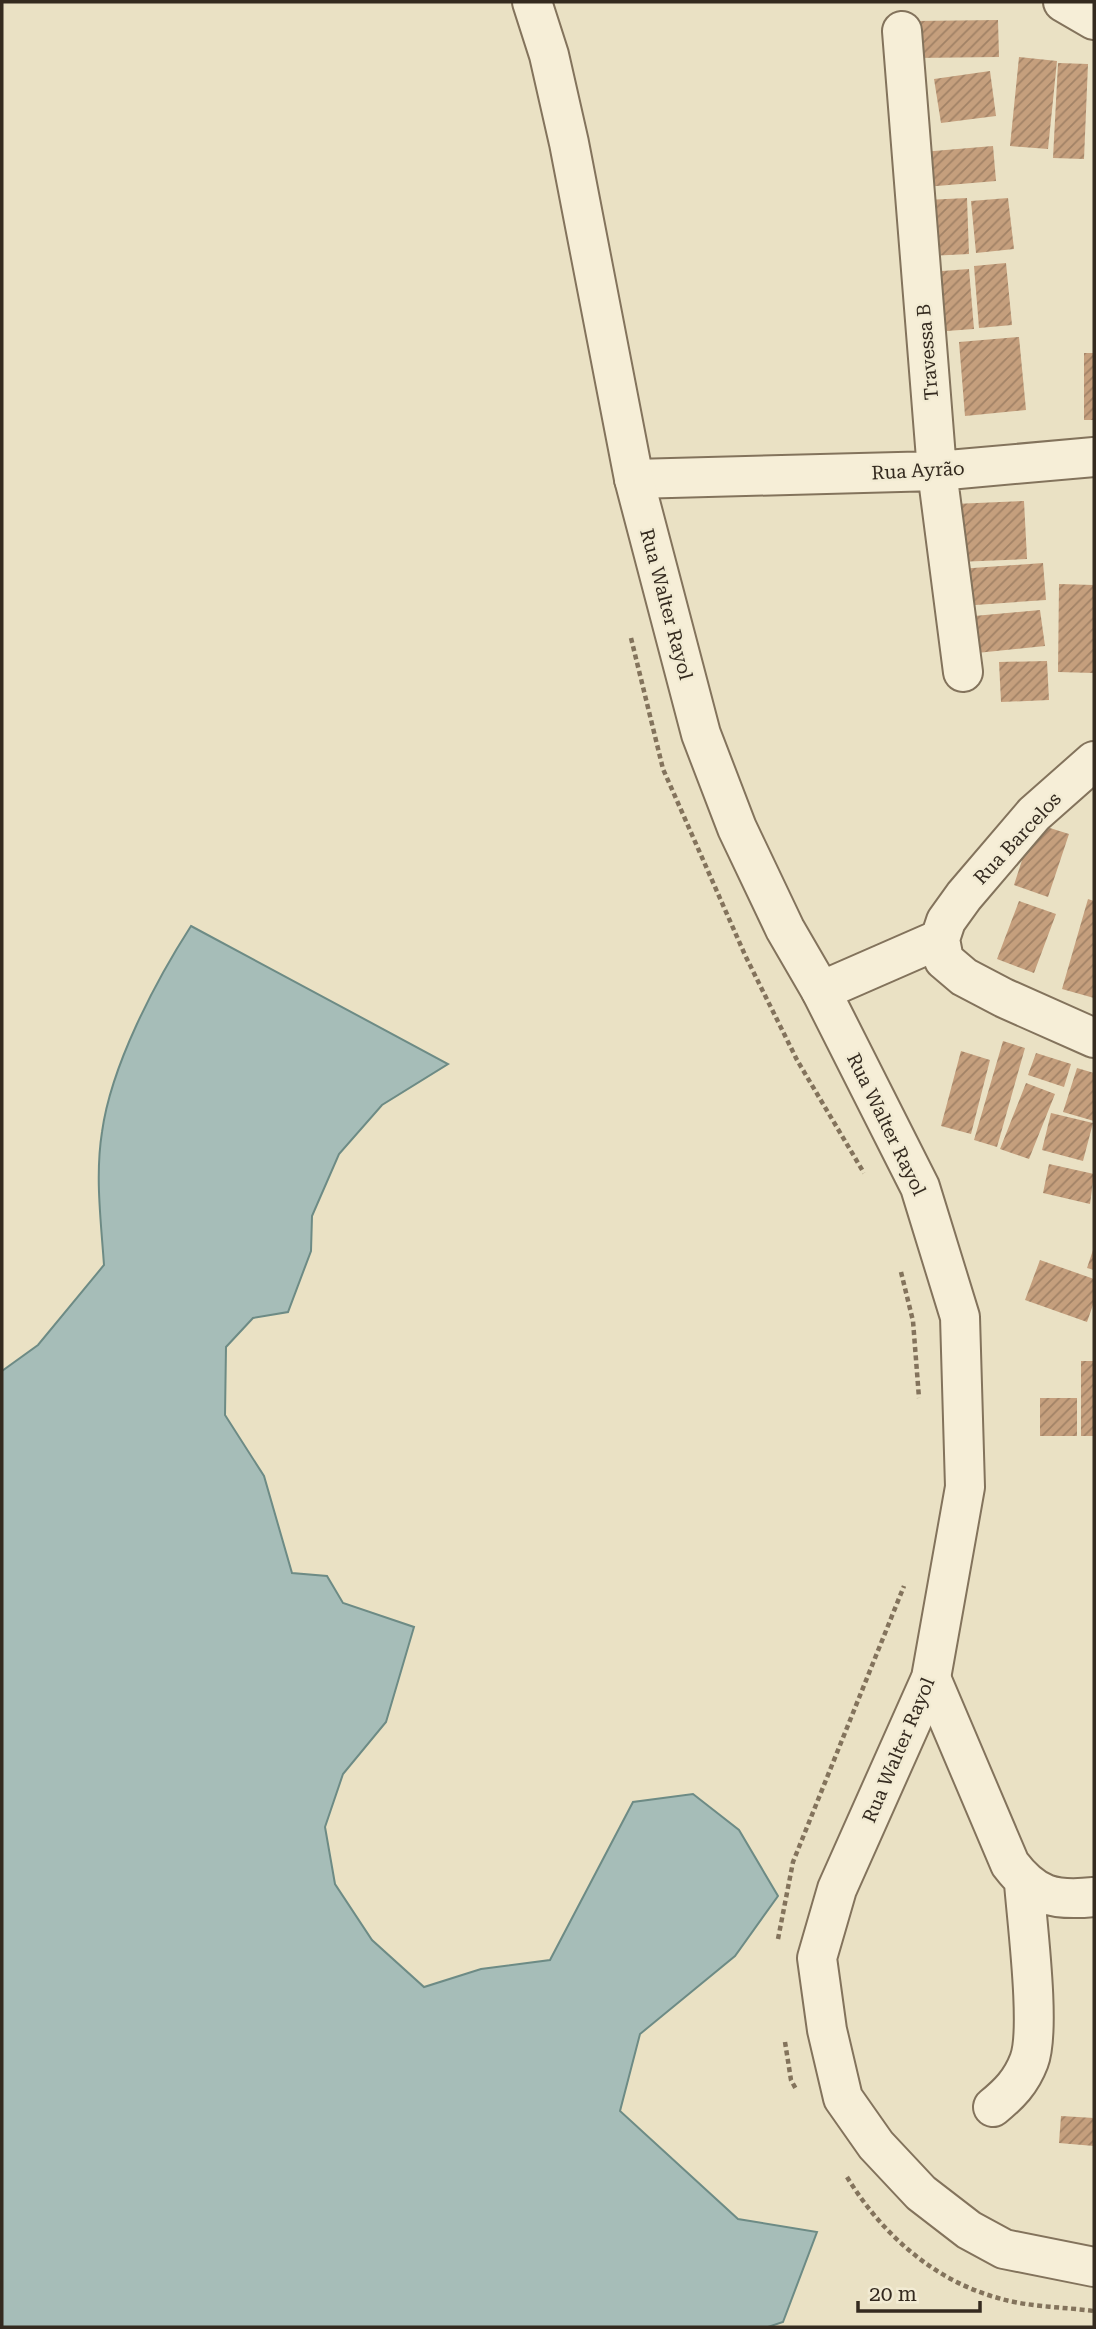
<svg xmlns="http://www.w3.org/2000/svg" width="1096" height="2329" font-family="'Roboto Serif',serif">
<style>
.water{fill:#a6bdb8;stroke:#6d8b85;stroke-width:2}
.building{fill:url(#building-hatch)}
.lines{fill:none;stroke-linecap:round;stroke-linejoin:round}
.minor-casing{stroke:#83735c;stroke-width:42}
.tertiary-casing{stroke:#83735c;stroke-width:42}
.path{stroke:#83735c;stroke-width:4.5;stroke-dasharray:5 3.5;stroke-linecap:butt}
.minor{stroke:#f6eed7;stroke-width:38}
.tertiary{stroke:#f6eed7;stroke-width:38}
.labels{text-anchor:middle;stroke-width:5;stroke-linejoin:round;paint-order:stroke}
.street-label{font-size:19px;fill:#342a1f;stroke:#f2ebd3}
</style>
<defs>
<pattern id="building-hatch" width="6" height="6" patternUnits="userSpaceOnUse" patternTransform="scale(1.75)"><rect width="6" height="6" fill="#c59f7d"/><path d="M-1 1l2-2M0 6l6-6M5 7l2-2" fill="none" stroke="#a18266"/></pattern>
</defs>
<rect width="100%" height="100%" fill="#eae1c4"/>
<path class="water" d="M 191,926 L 448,1064 L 382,1105 L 339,1154 L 312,1216 L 311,1251 L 288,1312 L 253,1318 L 226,1347 L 225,1415 L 264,1476 L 292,1573 L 327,1576 L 343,1603 L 414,1627 L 386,1722 L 343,1774 L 325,1827 L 335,1884 L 372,1940 L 424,1987 L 481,1969 L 550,1960 L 633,1802 L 693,1794 L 739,1830 L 778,1896 L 735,1956 L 640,2034 L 620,2111 L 738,2219 L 817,2232 L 783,2322 L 768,2327 L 2,2327 L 2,1371 L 38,1345 L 104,1265 C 101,1221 95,1176 102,1132 C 111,1066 155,982 191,926 Z"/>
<path class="building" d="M 998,20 L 999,57 L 914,58 L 914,21 Z
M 1019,57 L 1057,61 L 1048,149 L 1010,146 Z
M 1058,63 L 1088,64 L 1084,159 L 1053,158 Z
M 990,71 L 996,116 L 941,123 L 934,79 Z
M 993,146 L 996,181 L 925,187 L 922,152 Z
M 967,198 L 969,254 L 929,256 L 926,200 Z
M 1008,198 L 1014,249 L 976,253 L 971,201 Z
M 1006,263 L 1012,325 L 979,328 L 974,266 Z
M 969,269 L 974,329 L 933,332 L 929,272 Z
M 1019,337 L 1026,410 L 965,416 L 959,342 Z
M 1084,353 L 1094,353 L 1094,420 L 1084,420 Z
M 1024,501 L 1027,559 L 957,562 L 954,504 Z
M 1043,563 L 1046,600 L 961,606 L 959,569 Z
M 1059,584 L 1094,585 L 1094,673 L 1058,672 Z
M 1040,610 L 1045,646 L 967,654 L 963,617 Z
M 1047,661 L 1049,700 L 1001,702 L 999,662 Z
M 1034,823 L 1069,834 L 1048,897 L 1014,885 Z
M 1088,899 L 1094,901 L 1094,998 L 1062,989 Z
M 1019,901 L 1056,914 L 1034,973 L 997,959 Z
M 1003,1041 L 1025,1048 L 997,1147 L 974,1140 Z
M 961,1051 L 990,1060 L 971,1134 L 941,1126 Z
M 1036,1053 L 1071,1064 L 1064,1087 L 1028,1075 Z
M 1077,1068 L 1094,1073 L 1094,1121 L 1063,1112 Z
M 1026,1083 L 1055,1094 L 1029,1159 L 1000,1149 Z
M 1051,1113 L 1093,1123 L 1083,1161 L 1042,1150 Z
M 1049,1164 L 1094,1174 L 1090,1204 L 1043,1193 Z
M 1094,1247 L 1094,1270 L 1087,1268 Z
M 1040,1260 L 1094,1279 L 1094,1302 L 1087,1322 L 1025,1300 Z
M 1081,1361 L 1094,1361 L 1094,1436 L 1081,1436 Z
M 1040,1398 L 1077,1398 L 1077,1436 L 1040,1436 Z
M 1061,2116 L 1094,2118 L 1094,2146 L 1059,2143 Z"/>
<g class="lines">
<g class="minor-casing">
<path id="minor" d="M 1063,2 L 1094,20
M 902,31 L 937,471 L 963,672
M 634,479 L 937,471 L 1094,457
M 1094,761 L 1034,814 L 964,896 L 946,921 L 940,939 L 944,960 L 964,977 L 1004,998 L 1094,1038
M 821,991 L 940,939
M 931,1678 L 1010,1864 C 1035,1897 1054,1901 1094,1897
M 993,2107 C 1009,2094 1021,2082 1029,2061 C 1041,2030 1027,1922 1024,1883"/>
</g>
<g class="tertiary-casing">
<path id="tertiary" d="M 532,2 L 549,55 L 569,143 L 634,479 L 701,734 L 737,828 L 785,929 L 821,991 L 920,1187 L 960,1317 L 965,1487 L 931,1678 L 837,1889 L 817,1958 L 827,2030 L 843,2098 L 876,2145 L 921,2193 L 969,2230 L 1004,2249 L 1094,2267"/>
</g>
<path class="path" d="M 631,638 L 663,769 L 745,955 L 797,1060 L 864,1173
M 901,1272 L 913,1321 L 919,1398
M 778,1939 L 793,1862 L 904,1586
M 785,2042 L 791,2080 L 797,2091
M 847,2177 C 882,2234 933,2280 998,2298 C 1028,2307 1063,2307 1094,2311"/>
<use href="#minor" class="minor"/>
<use href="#tertiary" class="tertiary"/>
</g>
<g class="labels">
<g class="street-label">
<text transform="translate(927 352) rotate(-95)" y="7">Travessa B</text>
<text transform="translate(918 470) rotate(-3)" y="7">Rua Ayrão</text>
<text transform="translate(667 604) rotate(75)" y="7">Rua Walter Rayol</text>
<text transform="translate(1017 838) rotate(-47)" y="7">Rua Barcelos</text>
<text transform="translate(887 1124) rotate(64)" y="7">Rua Walter Rayol</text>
<text transform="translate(898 1750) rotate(-67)" y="7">Rua Walter Rayol</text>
</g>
</g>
<rect width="1096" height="2329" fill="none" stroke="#342a1f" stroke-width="7"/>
<path d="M858 2301v10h122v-10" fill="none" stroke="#342a1f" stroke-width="3.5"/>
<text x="869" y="2301" font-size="21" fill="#342a1f" stroke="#f2ebd3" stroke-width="5" paint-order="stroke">20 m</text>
</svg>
